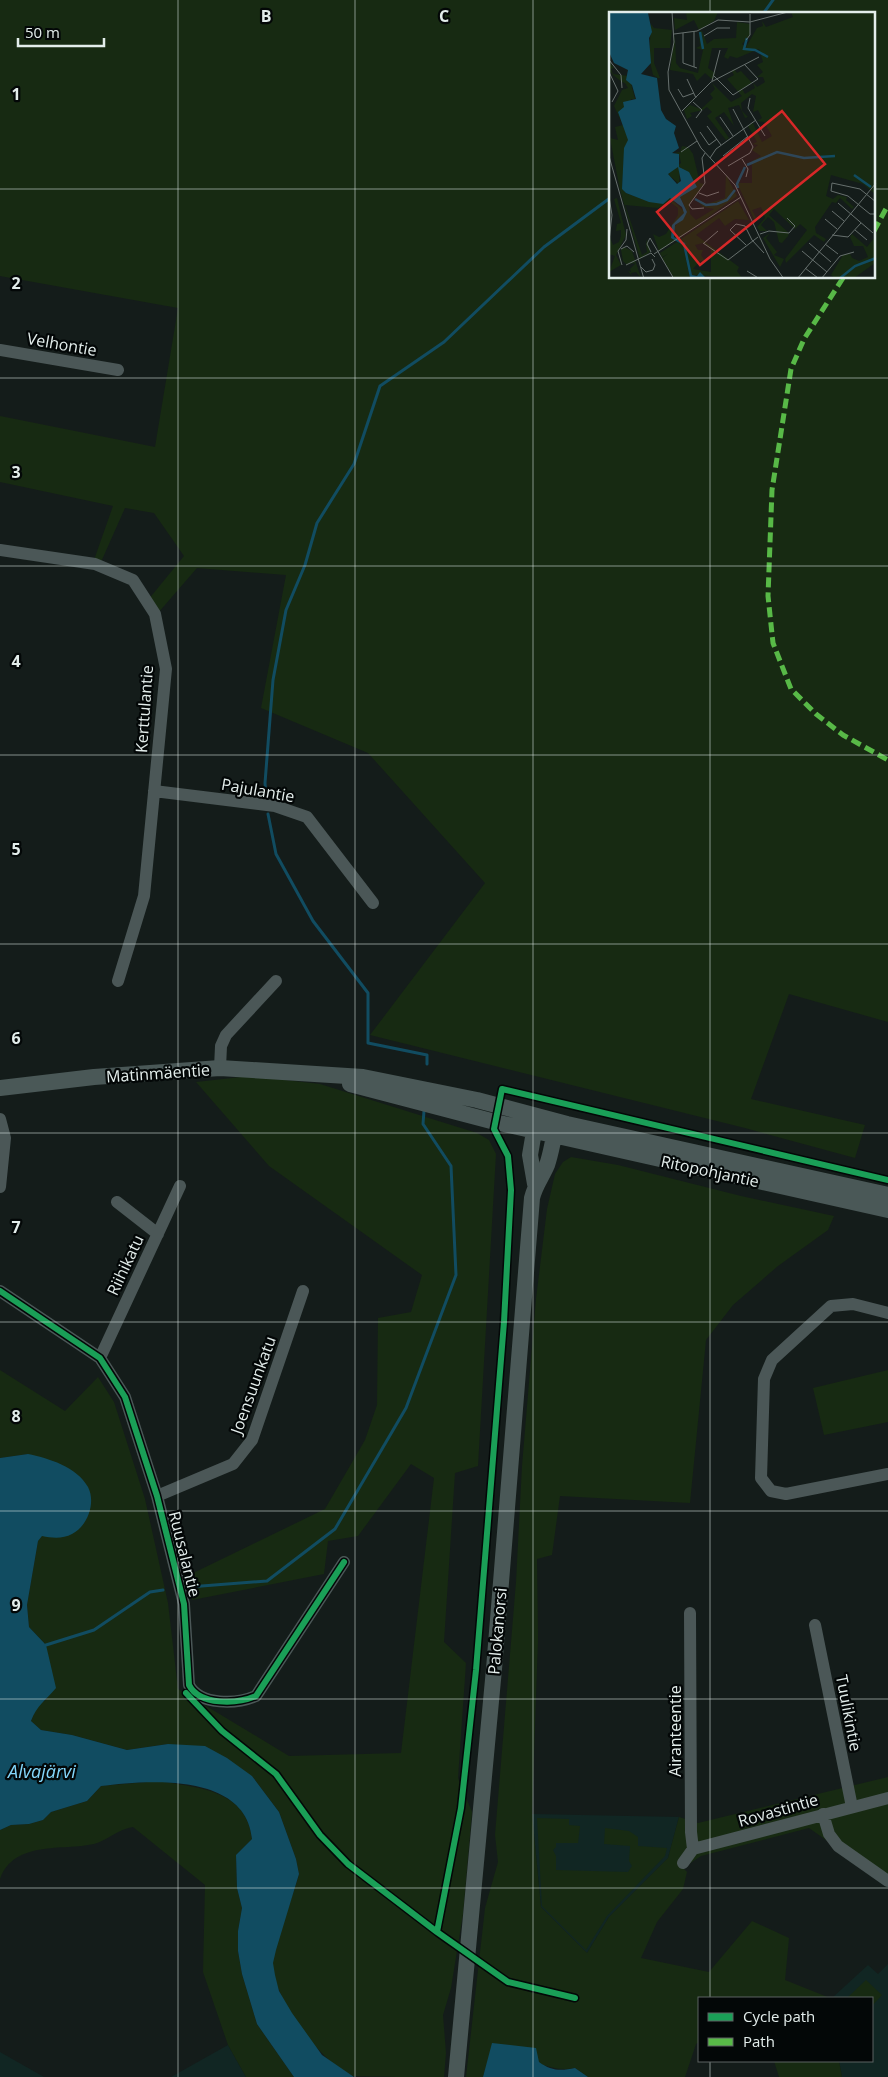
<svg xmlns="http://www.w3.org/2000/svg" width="888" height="2077" font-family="'Open Sans',sans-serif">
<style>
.built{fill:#112623}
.green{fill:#172a12;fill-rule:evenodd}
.water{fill:#114c61}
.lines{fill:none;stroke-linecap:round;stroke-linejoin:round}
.stream{stroke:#114c61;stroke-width:3}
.minor{stroke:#4b5757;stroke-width:12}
.major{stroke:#4a5857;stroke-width:16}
.quiet{stroke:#58b947;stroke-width:5;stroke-dasharray:10 5;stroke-linecap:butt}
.cycleway-casing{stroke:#030707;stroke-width:9}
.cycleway{stroke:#1a9f57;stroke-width:6}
.grid{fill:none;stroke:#e3edeb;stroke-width:1;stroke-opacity:0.55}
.labels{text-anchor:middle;stroke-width:4.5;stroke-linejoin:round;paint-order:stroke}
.street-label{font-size:16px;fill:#e3edeb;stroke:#030707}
.water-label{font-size:18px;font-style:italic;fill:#84d7fb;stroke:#030707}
.inset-river{fill:none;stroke:#114c61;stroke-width:2.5}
.inset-road{fill:none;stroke:#67706e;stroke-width:1}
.view{fill:#d62828;fill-opacity:0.15;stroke:#d62828;stroke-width:2.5}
.inset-edge{fill:none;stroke:#e3edeb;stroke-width:2.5}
.grid-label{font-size:16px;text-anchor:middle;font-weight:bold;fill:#e3edeb;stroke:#030707;stroke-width:4.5;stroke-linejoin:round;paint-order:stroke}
</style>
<rect width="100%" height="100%" fill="#141c1a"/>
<path class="built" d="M 532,1814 L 679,1817 L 668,1858 L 609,1917 L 587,1953 L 541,1907 Z
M 888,1964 L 888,2077 L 842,2077 L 839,2061 L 872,2061 L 872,1998 L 832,1998 L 868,1965 L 878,1974 Z
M 228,2045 L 246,2077 L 171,2077 Z
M 0,2052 L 44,2077 L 0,2077 Z"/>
<path class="green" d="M 0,0 L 888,0 L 888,1022 L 789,994 L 751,1099 L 865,1125 L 855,1158 L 745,1128 L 370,1035 L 485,883 L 368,753 L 261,708 L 286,575 L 197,568 L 158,613 L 148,600 L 184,556 L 154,513 L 125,508 L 101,562 L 94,560 L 113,506 L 0,482 L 0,416 L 155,447 L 178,308 L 0,276 ZM 610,14 L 874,14 L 874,278 L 610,278 Z
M 250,1076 L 320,1084 L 477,1133 L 489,1140 L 496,1154 L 478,1466 L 455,1473 L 444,1642 L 466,1663 L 458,1778 L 472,1812 L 463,1914 L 451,1988 L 443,2015 L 446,2053 L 444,2077 C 428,2077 363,2077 353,2076 C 321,2063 271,1997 273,1962 C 275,1936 292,1901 299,1874 L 296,1859 L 279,1812 L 252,1776 L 168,1744 L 127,1750 L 72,1735 L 41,1730 L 31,1721 L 37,1706 L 47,1699 L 46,1645 L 29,1627 L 27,1605 L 38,1541 L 42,1535 L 28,1454 L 0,1458 L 0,1370 L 65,1411 L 98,1377 L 114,1402 L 145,1499 L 168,1603 L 178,1689 L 289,1756 L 401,1753 L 434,1478 L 411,1464 L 358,1536 L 328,1541 L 324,1574 L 192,1600 L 187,1576 L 325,1509 L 365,1440 L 377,1405 L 378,1318 L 411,1312 L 422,1275 L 269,1166 L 196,1082 Z
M 571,1157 L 618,1165 L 741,1196 L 834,1216 L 828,1230 L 778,1266 L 733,1305 L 706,1340 L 690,1503 L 560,1496 L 552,1555 L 537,1559 L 538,1639 L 532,1814 L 541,1907 L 587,1953 L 609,1917 L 668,1858 L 679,1817 L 698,1823 L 888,1777 L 888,1884 L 809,1828 L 701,1856 L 683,1868 L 687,1872 L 683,1889 L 657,1922 L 641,1958 L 709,1972 L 752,1921 L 789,1938 L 785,1980 L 830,1998 L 699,1998 L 699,2042 L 696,2044 L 685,2077 L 588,2077 L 575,2068 C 549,2074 518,2053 493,2043 L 483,2077 L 466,2077 L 485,1908 L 498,1862 L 495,1835 L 516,1582 L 522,1466 L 536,1299 L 547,1209 L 555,1174 L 563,1162 Z
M 888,1370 L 888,1422 L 824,1435 L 813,1388 Z
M 159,1781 C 197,1788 247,1789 252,1839 L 236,1855 L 237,1888 L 242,1908 L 238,1931 L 238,1951 L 242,1974 L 257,2024 L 294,2077 L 246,2077 L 228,2045 L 203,1972 L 205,1885 L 133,1827 C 118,1829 108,1840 94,1844 C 63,1851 14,1840 0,1879 L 0,1830 L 11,1825 L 29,1824 L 43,1820 L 51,1812 L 87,1801 L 101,1786 Z
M 537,1818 L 569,1819 L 569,1825 L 580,1826 L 578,1843 L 556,1843 L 556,1847 L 553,1850 L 556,1856 L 556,1870 L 628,1872 L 632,1866 L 629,1861 L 630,1846 L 604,1844 L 605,1828 L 629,1831 L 638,1837 L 638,1846 L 667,1848 L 665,1856 L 607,1916 L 586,1950 L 542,1906 Z
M 866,1980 L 882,1995 L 872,2006 L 872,1998 L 847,1998 Z
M 774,2061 L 839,2061 L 842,2077 L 779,2077 Z"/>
<path class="water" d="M 28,1454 C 48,1458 77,1467 88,1487 C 96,1502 88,1526 72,1534 C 63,1539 52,1538 42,1536 L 38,1541 L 27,1605 L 29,1627 L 46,1645 L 56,1688 C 45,1701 37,1705 31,1721 L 41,1730 L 72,1735 L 127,1750 L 168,1744 L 205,1746 L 227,1758 L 252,1776 L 279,1812 L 296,1859 L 299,1874 L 276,1950 L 273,1963 L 275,1975 L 279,1991 L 292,2013 L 322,2055 L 354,2077 L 294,2077 L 257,2024 L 242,1974 L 238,1951 L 238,1931 L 242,1908 L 237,1888 L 236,1855 L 252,1839 C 246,1772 147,1780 101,1786 L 87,1801 L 51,1812 L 43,1820 L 29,1824 L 11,1825 L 0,1830 L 0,1458 Z
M 492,2043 L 536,2048 L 539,2062 C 551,2071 561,2071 575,2068 L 588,2077 L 483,2077 Z"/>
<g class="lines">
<path class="stream" d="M 763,14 L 773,0
M 266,796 L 265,783 L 273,680 L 286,610 L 305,565 L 317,523 L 354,464 L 380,386 L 444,342 L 544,247 L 610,198
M 268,814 L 276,854 L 313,921 L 368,993 L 368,1043 L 427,1055 L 427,1064
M 189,1587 L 267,1581 L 335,1529 L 406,1408 L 456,1275 L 451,1166 L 423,1124 L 424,1111
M 46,1645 L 94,1630 L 150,1592 L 163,1590"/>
<path class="minor" d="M 0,350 L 118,370
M 0,550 L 95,564 L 133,580 L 155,614 L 166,669 L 144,896 L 118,981
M 154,791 L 275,806 L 307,817 L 373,903
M 220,1068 L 221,1046 L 226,1035 L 276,981
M 0,1119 L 5,1138 L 0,1187
M 117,1202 L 158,1234
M 0,1291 L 100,1358 L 125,1397 L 157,1496 L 184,1604 L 189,1685 C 200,1706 237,1704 256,1696 L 344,1562
M 888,1313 L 853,1304 L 831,1306 L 772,1360 L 764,1379 L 761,1478 L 771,1491 L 786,1494 L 888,1474
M 100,1358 L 180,1186
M 157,1496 L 233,1464 L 252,1440 L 303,1291
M 690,1613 L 691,1832 L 693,1849
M 815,1625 L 852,1807
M 823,1814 L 829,1834 L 838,1846 L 888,1881
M 683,1863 L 693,1849 L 888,1798"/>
<path class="major" d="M 350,1084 L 495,1122 L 888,1210
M 0,1088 L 94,1077 L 220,1068 L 363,1077 L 477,1100 L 567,1124 L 888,1195
M 535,1184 L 530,1155 L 536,1120
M 456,2077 L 494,1669 L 532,1198 C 535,1185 542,1177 547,1165 C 552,1151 553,1136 558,1122"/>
<path class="quiet" d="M 874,231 L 888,205
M 843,278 L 804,339 L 791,369 L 772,490 L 768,596 L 773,643 L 791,689 L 816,714 L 843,735 L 888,760"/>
<g class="cycleway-casing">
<path id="cycleway" d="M 0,1291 L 100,1358 L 125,1397 L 157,1496 L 184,1604 L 189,1685 C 200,1706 237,1704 256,1696 L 344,1562
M 186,1693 L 222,1731 L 276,1774 L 320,1835 L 348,1864 L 437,1932 L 508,1982 L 575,1998
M 437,1932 L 461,1808 L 476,1670 L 504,1322 L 511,1190 L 508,1156 L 494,1129 L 502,1089 L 888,1180"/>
</g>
<use href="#cycleway" class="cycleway"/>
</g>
<path class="grid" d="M 178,0 L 178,2077M 355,0 L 355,2077M 533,0 L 533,2077M 710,0 L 710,14M 0,189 L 610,189M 874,189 L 888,189M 710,278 L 710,1998M 0,378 L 888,378M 0,566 L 888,566M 0,755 L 888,755M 0,944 L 888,944M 0,1133 L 888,1133M 0,1322 L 888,1322M 0,1511 L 888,1511M 0,1699 L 888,1699M 0,1888 L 888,1888M 710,2061 L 710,2077"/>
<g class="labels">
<g class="street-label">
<text transform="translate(62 344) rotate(10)" y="6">Velhontie</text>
<text transform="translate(144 709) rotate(-86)" y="6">Kerttulantie</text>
<text transform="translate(258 790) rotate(10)" y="6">Pajulantie</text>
<text transform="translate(158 1073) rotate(-4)" y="6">Matinmäentie</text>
<text transform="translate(710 1171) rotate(12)" y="6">Ritopohjantie</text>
<text transform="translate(125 1265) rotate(-65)" y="6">Riihikatu</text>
<text transform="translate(253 1385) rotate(-70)" y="6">Joensuunkatu</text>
<text transform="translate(185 1554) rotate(76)" y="6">Ruusalantie</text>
<text transform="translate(497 1631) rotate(-85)" y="6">Palokanorsi</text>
<text transform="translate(849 1713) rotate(79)" y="6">Tuulikintie</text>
<text transform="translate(675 1731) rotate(-90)" y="6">Airanteentie</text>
<text transform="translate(778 1810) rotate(-16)" y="6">Rovastintie</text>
</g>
<g class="water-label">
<text x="42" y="1778">Alvajärvi</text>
</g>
</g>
<g transform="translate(609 12)">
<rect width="266" height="266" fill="#141c1a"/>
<path d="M 77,0 L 109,0 L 105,9 L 90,18 L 85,8 L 66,18 L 65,6 L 78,8 ZM 182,0 L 266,0 L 266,182 L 254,172 L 222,163 L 217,184 L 224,187 L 229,183 L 238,185 L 237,188 L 245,195 L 243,197 L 231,186 L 227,191 L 223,190 L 206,215 L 207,221 L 217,227 L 215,230 L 205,223 L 177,251 L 176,247 L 198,218 L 191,212 L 186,217 L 165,197 L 160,203 L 180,221 L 179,224 L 173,231 L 170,230 L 165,210 L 159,205 L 152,213 L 158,219 L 151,219 L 148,215 L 156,206 L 152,195 L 143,198 L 147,206 L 145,207 L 128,171 L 143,171 L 143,149 L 152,144 L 143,138 L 149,133 L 144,132 L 148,130 L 139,114 L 144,111 L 153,130 L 163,124 L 155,110 L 148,109 L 153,106 L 149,98 L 144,100 L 147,84 L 143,82 L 132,91 L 133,99 L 139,105 L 136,106 L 130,93 L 119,96 L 125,114 L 115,100 L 106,106 L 120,126 L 117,128 L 98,104 L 103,100 L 98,95 L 94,98 L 81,101 L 83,104 L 78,107 L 75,98 L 81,93 L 92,97 L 104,86 L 101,82 L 106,77 L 103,71 L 122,90 L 133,84 L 118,67 L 125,63 L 123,59 L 125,57 L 128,61 L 132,59 L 143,71 L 133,77 L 136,82 L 146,76 L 144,71 L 148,75 L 156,70 L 154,65 L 148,65 L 154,60 L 148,53 L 154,50 L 150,37 L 128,46 L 121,44 L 119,47 L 115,45 L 119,36 L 103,36 L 99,56 L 106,61 L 104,68 L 96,61 L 88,69 L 84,62 L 61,58 L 66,23 L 67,51 L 71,56 L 89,61 L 94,38 L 87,36 L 91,34 L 90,20 L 93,19 L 98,32 L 105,27 L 127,26 L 128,10 L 141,12 L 141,23 L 133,32 L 137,35 L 148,16 L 154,14 L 153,9 L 157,15 L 184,5 ZM 42,12 L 45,16 L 63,18 L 61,36 L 45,36 L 45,51 L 51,66 L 49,66 L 44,63 L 40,45 ZM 0,49 L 5,56 L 2,57 L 4,62 L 20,64 L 26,87 L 22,87 L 21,126 L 15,145 L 13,176 L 17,181 L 36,188 L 55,189 L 61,186 L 76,200 L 63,213 L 66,229 L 50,239 L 44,222 L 50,225 L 57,222 L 69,203 L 69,196 L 61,190 L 49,196 L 16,193 L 33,243 L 38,240 L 37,232 L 38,227 L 41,240 L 31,247 L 11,178 L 1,126 L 9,128 L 6,115 L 14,113 L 5,94 L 13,78 L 19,76 L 16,71 L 13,70 L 4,63 L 0,58 ZM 73,134 L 79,135 L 84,142 L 91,171 L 95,172 L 80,192 L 81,202 L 87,208 L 105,197 L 94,195 L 87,187 L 98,192 L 116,186 L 117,163 L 128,184 L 68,228 L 65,224 L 66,214 L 78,200 L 71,184 L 84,176 L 84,169 L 71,155 L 70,172 L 59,162 L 72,151 L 70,142 L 65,141 L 71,140 ZM 8,186 L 17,223 L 7,243 L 12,253 L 0,260 L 6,244 L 0,242 L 1,226 L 4,233 L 10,230 L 12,224 L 12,218 L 7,219 L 8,212 L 12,211 L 5,187 ZM 129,189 L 140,208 L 126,207 L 116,214 L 110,206 L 87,223 L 130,255 L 128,259 L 133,266 L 83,263 L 76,234 L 69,229 ZM 94,231 L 102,237 L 102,260 L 84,257 L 91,249 L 96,249 L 92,243 L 94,238 L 89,238 L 86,233 ZM 161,221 L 157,226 L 168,240 L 165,243 L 175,247 L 171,255 L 154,226 ZM 243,222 L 258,235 L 266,225 L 266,251 L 245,266 L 226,266 L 222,263 L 234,243 L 241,242 L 243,246 L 250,249 L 259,245 L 254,234 L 245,234 L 241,225 ZM 68,230 L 74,233 L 81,266 L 65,266 L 53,246 L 59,242 L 53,245 L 51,241 ZM 15,235 L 23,239 L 32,266 L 27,260 L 22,261 L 23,264 L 19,259 L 22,260 L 21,257 L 19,259 L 27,251 L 17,252 L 14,249 L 12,238 Z" fill="#172a12" fill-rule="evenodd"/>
<path d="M 0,0 L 39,1 L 43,20 L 40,26 L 42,51 L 32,62 L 48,66 L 52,98 L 57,107 L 67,114 L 65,121 L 70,136 L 63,141 L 70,142 L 70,155 L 80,160 L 88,175 L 71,185 L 78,200 L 74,208 L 66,213 L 65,225 L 76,231 L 83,263 L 88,264 L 91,260 L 97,266 L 81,266 L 74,233 L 62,226 L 63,213 L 75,201 L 73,195 L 61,186 L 54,192 L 40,190 L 17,181 L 13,177 L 15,136 L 19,128 L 9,100 L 15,95 L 14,90 L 27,87 L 23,73 L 17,68 L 19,58 L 5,51 L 0,40 ZM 69,155 L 72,169 L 68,172 L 59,162 Z" fill="#114c61" fill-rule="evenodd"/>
<path class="inset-river" d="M 91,20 L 94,37M 138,26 L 135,37 L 146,38 L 159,45M 138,153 L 168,140 L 195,146 L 226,144M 245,163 L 262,175M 129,176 L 128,172 L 136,155M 86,187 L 97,193 L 108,192 L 118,188 L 126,178M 230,267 L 246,254 L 267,246"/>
<path class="inset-road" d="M 63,0 L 65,30 L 59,60 L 60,78 L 92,136 L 126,173 L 161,247 L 175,267M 74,21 L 74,51 L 88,56M 65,22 L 88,19 L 109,8 L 141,10 L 179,0M 95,24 L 108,16 L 121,16M 137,28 L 141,23 L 141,2M 0,48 L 12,63 L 13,76M 85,55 L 85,19M 0,60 L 9,79 L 3,90M 105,64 L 124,83 L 149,67 L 135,52M 78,67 L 87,86M 103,69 L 111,38M 69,77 L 74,85 L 85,81M 141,86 L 139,96 L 156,124M 84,90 L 93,98 L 87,106M 73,99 L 102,70 L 150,45M 111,105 L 124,124M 98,114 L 112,133M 91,120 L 100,133 L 108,127M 72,140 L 88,129M 0,144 L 35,267M 114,144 L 138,125M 101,146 L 107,137 L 147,108M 133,147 L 139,157 L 137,165M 119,154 L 141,141 L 144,135 L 124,97M 90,181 L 98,184 L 110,180M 0,185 L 3,203 L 0,229M 267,190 L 251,177 L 223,171 L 222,179 L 239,184 L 261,202 L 267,202M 229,191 L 264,221M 95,196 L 83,197 L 80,193 L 96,171 L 93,146 L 96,141M 223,199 L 235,209M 216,207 L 228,217M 246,218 L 258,228M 151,222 L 160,219 L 180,221 L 186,214 L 178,206M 223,223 L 239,225 L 252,211M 94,231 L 119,248 L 149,225M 95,231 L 109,219M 200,231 L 222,250M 216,232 L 229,242M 137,233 L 121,218 L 127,212 L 136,214 L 143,228 L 155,241M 12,237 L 18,234 L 25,240M 193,239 L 218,260M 42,240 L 38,232 L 41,226 L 65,267M 45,242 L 132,185M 13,253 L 9,239 L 17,228 L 18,217M 17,253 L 42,241 L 46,245M 32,255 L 37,260 L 44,258 L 46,253 L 43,247M 196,256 L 209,266M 138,259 L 151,267M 188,267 L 267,171M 212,267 L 231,244 L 245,240"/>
<path class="view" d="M 173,99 L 216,152 L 91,253 L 48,200 Z"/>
<rect width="266" height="266" class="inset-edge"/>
</g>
<g class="grid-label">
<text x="266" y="22">B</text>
<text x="444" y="22">C</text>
<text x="16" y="100">1</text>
<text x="16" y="289">2</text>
<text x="16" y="478">3</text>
<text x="16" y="667">4</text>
<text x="16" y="855">5</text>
<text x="16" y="1044">6</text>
<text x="16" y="1233">7</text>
<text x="16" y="1422">8</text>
<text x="16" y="1611">9</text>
</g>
<rect x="698" y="1997" width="175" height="65" fill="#030707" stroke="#5d6362"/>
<rect x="708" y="2013" width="25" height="8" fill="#1a9f57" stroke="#5d6362"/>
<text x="743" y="2022" font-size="15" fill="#e3edeb">Cycle path</text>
<rect x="708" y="2038" width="25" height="8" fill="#58b947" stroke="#5d6362"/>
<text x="743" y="2047" font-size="15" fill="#e3edeb">Path</text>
<path d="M18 38v8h86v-8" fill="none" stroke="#e3edeb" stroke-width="2.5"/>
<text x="25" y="38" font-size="15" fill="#e3edeb" stroke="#030707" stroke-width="4" paint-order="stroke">50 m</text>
</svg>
